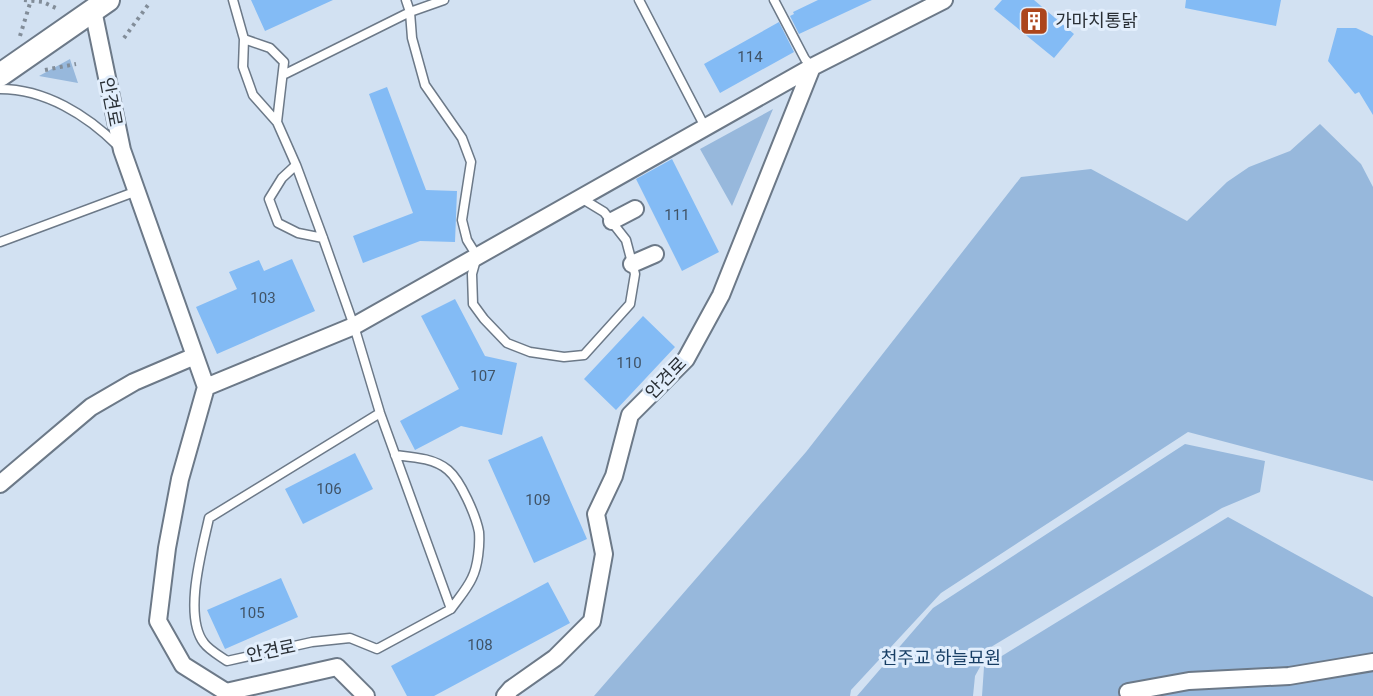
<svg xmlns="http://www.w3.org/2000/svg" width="1373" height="696" font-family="Roboto,'Noto Sans KR',sans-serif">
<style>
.green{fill:#97b8dc}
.building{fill:#83bbf5}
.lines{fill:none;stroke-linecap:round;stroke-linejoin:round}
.service-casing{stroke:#6c7988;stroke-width:11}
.minor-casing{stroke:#6c7988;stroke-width:20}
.secondary-casing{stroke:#6c7988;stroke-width:26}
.path{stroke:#828d99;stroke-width:4;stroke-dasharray:3 4.5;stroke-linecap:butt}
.service{stroke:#fff;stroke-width:8}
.minor{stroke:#fff;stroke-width:16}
.secondary{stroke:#fff;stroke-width:22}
.labels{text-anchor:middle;stroke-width:6;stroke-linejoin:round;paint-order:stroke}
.number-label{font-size:15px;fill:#405366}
.poi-label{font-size:18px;fill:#2a3036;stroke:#e2eefc;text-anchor:start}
.street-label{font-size:18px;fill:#2a3036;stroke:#e2eefc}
.park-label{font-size:18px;fill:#173e64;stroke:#e2eefc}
</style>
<rect width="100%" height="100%" fill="#d2e1f2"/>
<path class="green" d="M 70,59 L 78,83 L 39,76 Z
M 773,109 L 732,206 L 700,149 Z
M 1320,124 L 1361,164 L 1373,187 L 1373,481 L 1188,432 L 941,593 L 851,690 L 850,696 L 594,696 L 806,452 L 1021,177 L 1091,169 L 1187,221 L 1227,182 L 1249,167 L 1290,151 Z
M 1185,444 L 1265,461 L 1260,492 L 1222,508 L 991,647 L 975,676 L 973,696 L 857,696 L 933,608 Z
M 1228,517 L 1373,597 L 1373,696 L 982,696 L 984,667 Z"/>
<path class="building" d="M 251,0 L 333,0 L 265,31 Z
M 818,0 L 872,0 L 799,34 L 790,16 L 794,14 L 793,12 Z
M 1002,0 L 1034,0 L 1074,34 L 1054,58 L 994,9 Z
M 1186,0 L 1281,0 L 1276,26 L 1185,8 Z
M 779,22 L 794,52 L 720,93 L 704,64 Z
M 1337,28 L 1356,28 L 1373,36 L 1373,115 L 1359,92 L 1355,94 L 1328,61 Z
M 387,87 L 426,190 L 457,191 L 455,242 L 420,241 L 363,263 L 353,236 L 413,213 L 369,94 Z
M 672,159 L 719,252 L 682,271 L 636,179 Z
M 292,259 L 315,311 L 217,354 L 196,307 L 237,289 L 229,272 L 259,260 L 264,271 Z
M 455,299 L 485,356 L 517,363 L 502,435 L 461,426 L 415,450 L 400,421 L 459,389 L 421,316 Z
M 643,316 L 675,347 L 616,410 L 584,379 Z
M 542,436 L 587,539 L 534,563 L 488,460 Z
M 355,453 L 373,489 L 303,524 L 285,489 Z
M 281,578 L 298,617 L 225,649 L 207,610 Z
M 548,582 L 570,623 L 434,696 L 407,696 L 391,666 Z"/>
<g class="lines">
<g class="service-casing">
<path id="service" d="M 233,0 L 244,39 L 270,48 L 284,62 L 277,122 L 296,165 L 323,238 L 354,326 L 380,413 L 451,609 L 377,649 L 350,638 L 312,642 L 227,661 C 220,656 209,650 204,643 C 183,616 202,550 209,518 L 380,413
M 406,0 L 410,12 L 412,38 L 425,85 L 462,138 L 471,162 L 462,220 L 467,240 L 477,256 L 472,274 L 473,304 L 484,319 L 507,343 L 530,352 L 564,357 L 584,355 L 630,304 L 635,274 L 626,240 L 604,212 L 581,198
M 639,0 L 705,127
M 774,0 L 805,59 L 812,67
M 244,39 L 243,67 L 253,95 L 277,122
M 283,75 L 410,12 L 444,0
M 0,89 C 45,89 87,115 118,146
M 296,165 L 282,178 L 269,199 L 278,223 L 298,233 L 323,238
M 0,242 L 137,191
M 395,455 C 412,457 434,458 448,470 C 461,481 476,516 479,532 C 480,545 478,566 472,578 C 467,589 458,599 451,609"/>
</g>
<g class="minor-casing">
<path id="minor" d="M 93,10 L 122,150 L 206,387 L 180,479 L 167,548 L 158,621 L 183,665 L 226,692 L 337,667 L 366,696
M 612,221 L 635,209
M 632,264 L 655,254
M 206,387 L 354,326 L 812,67 L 944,0
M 0,484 L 91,407 L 134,382 L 195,356
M 1128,692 L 1189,681 L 1289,676 L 1373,662
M 505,696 L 511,689 L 555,658 L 592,621 L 604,554 L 596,514 L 614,476 L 630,415 L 686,359 L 721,295 L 812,67"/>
</g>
<g class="secondary-casing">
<path id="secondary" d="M 0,75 L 108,0"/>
</g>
<path class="path" d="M 24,0 L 43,2 L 58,9
M 20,36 L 31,0
M 124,38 L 148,5
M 45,70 L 76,64"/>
<use href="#service" class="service"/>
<use href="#minor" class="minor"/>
<use href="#secondary" class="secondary"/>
</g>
<defs>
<g id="building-square" transform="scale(1.5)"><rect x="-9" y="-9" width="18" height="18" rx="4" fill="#ac461d" stroke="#e2eefc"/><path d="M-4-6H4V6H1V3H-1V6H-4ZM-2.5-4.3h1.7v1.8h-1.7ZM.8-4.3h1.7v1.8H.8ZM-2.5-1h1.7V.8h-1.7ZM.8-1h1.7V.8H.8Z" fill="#fff"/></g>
</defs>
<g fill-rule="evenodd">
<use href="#building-square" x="1034" y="21"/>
</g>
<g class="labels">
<g class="number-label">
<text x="750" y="62">114</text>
<text x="677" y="220">111</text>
<text x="263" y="303">103</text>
<text x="629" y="368">110</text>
<text x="483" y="381">107</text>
<text x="329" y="494">106</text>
<text x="538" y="505">109</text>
<text x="252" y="618">105</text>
<text x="480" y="650">108</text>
</g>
<g class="poi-label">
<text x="1055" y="27">가마치통닭</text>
</g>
<g class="street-label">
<text transform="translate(111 102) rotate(79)" y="6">안견로</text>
<text transform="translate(666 378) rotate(-46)" y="6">안견로</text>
<text transform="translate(271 651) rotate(-12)" y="6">안견로</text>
</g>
<g class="park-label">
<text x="941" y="664">천주교 하늘묘원</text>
</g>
</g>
</svg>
